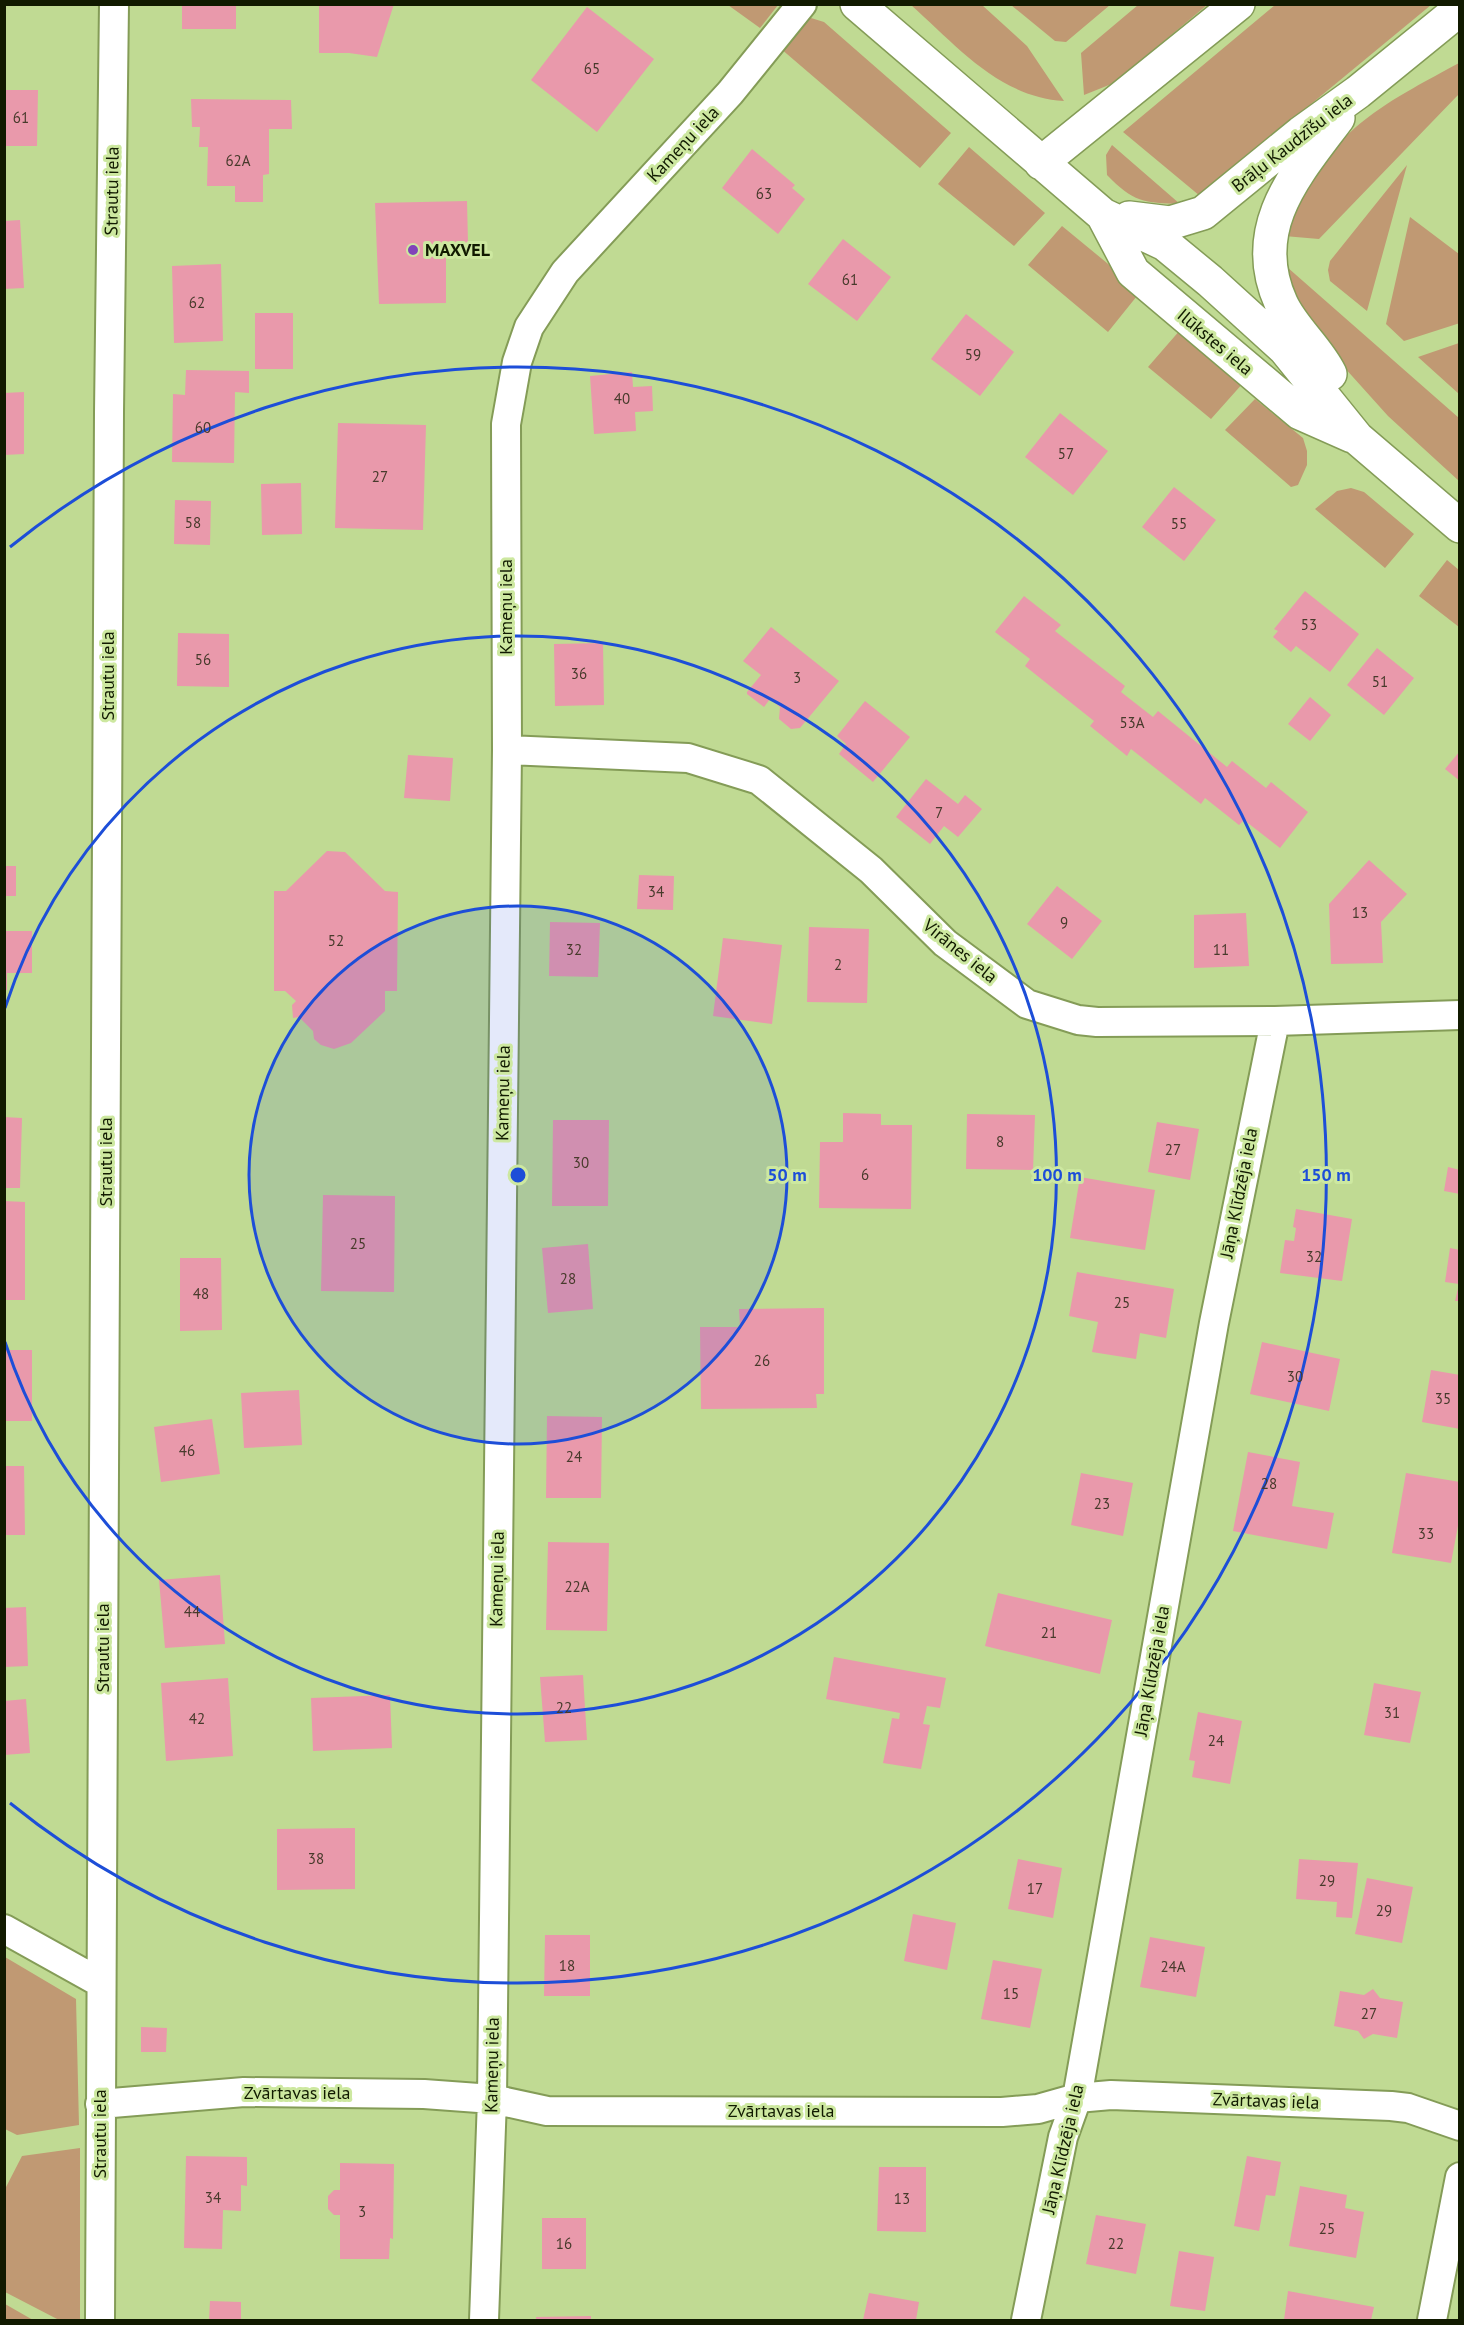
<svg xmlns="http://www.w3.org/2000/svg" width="1464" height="2325" font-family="'PT Sans',sans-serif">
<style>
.green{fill:#c09973}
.building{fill:#e999ab}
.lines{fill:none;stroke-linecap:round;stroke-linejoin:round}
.minor-casing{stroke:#849c57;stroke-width:32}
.tertiary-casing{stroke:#849c57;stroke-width:36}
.minor{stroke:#fff;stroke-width:28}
.tertiary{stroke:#fff;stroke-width:33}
.ring{fill:none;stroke:#1d4ed8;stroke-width:3}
.poi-dot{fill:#8143b9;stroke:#cde8a0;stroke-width:2}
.labels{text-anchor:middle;stroke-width:6;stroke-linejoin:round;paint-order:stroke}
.number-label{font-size:15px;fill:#473a2b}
.street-label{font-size:18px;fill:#111a00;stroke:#cde8a0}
.poi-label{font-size:18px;font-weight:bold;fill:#111a00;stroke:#cde8a0;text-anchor:start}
.centre{fill:#1d4ed8;stroke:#cde8a0;stroke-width:3}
.ring-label{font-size:18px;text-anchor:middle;font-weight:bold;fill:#1d4ed8;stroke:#cde8a0;stroke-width:6;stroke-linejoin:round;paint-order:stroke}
</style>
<rect width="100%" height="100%" fill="#c0da93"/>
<path class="green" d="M 728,5 L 778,5 L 760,28 Z
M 911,5 L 982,5 L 1027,46 L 1064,101 C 999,97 957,46 911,5 Z
M 1011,5 L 1110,5 L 1066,42 L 1055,41 Z
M 1138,5 L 1207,5 L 1114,83 L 1084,95 L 1081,53 Z
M 1275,5 L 1431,5 L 1200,196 L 1123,132 Z
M 811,18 L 824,22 L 951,133 L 920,168 L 780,48 L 805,20 Z
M 1459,63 L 1459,94 L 1319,239 L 1284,236 C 1288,212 1294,205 1306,186 C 1348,120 1393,99 1459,63 Z
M 1112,145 L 1180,204 C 1144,203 1133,202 1107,175 L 1106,155 Z
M 969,147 L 1045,213 L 1014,246 L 938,184 Z
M 1407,165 L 1367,311 L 1330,281 L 1328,270 L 1330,261 Z
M 1410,217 L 1459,254 L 1460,323 L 1404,341 L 1386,324 Z
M 1062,226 L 1141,291 L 1108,332 L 1028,265 Z
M 1287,267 L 1459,418 L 1459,481 L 1388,416 L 1299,317 Z
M 1181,329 L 1244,382 L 1211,419 L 1148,367 Z
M 1459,343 L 1460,343 L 1459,394 L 1418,357 Z
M 1255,399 L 1303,438 L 1307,451 L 1307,465 L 1298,485 L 1291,487 L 1225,430 Z
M 1351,488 L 1364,492 L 1414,534 L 1385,568 L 1315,509 L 1337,491 Z
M 1447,560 L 1459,570 L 1459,627 L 1419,596 Z
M 5,1957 L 76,1999 L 79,2125 L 17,2135 L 5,2129 Z
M 80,2148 L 80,2320 L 59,2320 L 5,2292 L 5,2189 L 22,2156 Z
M 5,2304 L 33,2320 L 5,2320 Z"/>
<path class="building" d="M 182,4 L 236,4 L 236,29 L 182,29 Z
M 319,4 L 394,4 L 377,57 L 349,53 L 319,53 Z
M 587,7 L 654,59 L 597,132 L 531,80 Z
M 4,90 L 38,90 L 37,146 L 4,146 Z
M 191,99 L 291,100 L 292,129 L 269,129 L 269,174 L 263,175 L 263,202 L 235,202 L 235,186 L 207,186 L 208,147 L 199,147 L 200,127 L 192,127 Z
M 752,149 L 795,185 L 792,188 L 805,199 L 778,234 L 722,188 Z
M 467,201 L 468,243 L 446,245 L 446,303 L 379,304 L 375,203 Z
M 20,220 L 24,288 L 4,289 L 4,221 Z
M 843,239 L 891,277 L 857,321 L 808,284 Z
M 221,264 L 223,341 L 174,343 L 172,266 Z
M 255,313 L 293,313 L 293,369 L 255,369 Z
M 966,314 L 1014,352 L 980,396 L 931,359 Z
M 186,370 L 249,371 L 249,393 L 235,392 L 234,463 L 172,462 L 173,394 L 185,395 Z
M 632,372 L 633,387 L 652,386 L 653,411 L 635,412 L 636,431 L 594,434 L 590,376 Z
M 24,392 L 24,454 L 4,455 L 4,393 Z
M 1060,413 L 1108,451 L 1073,495 L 1025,457 Z
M 338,423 L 426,425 L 423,530 L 335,528 Z
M 301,483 L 302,534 L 262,535 L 261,484 Z
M 1174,487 L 1216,520 L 1184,561 L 1142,527 Z
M 175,500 L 211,501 L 210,545 L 174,544 Z
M 1305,591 L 1359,634 L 1330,672 L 1296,646 L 1291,652 L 1273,637 L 1278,631 L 1274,629 Z
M 1024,596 L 1061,625 L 1055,631 L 1125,686 L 1121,692 L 1153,717 L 1158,711 L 1227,767 L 1232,761 L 1266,788 L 1271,782 L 1308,812 L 1280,848 L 1244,820 L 1239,825 L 1205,798 L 1201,804 L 1131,749 L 1127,756 L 1090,726 L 1094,721 L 1025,666 L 1030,659 L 995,632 Z
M 771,627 L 839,681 L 800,728 L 791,729 L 779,719 L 780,707 L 770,699 L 764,707 L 747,694 L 747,692 L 761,675 L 743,661 Z
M 178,633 L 229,634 L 229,687 L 177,686 Z
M 603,643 L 604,705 L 555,706 L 554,644 Z
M 1377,648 L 1414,678 L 1384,715 L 1347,685 Z
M 1310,697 L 1331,715 L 1310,741 L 1288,724 Z
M 865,701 L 910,737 L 873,782 L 839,754 L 846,744 L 837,736 Z
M 1460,751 L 1460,781 L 1445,769 Z
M 408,755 L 453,758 L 450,801 L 404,798 Z
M 926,779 L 958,804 L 965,795 L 982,809 L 958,837 L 944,826 L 930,844 L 896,817 Z
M 327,851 L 345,852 L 385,891 L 398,892 L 397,991 L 385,991 L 385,1011 L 351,1043 L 334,1049 L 321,1045 L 314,1039 L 313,1031 L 299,1017 L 293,1018 L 292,1005 L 296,1001 L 285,991 L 274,991 L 274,891 L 286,891 Z
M 1369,860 L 1407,894 L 1381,922 L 1383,963 L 1331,964 L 1329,904 Z
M 4,866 L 16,866 L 16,896 L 4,896 Z
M 639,875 L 674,876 L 673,910 L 637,909 Z
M 1057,886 L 1102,921 L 1072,959 L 1027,924 Z
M 1246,913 L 1249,966 L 1194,968 L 1194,915 Z
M 550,922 L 600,923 L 598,977 L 549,976 Z
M 809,927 L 869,929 L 867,1003 L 807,1002 Z
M 4,931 L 32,931 L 32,973 L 7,973 L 7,990 L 4,990 Z
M 723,938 L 782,945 L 772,1024 L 713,1016 Z
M 843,1113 L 881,1114 L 881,1125 L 912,1125 L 911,1209 L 819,1208 L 820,1142 L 843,1142 Z
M 967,1114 L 1035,1115 L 1033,1170 L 966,1169 Z
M 4,1117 L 22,1118 L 20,1188 L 4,1188 Z
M 553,1120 L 609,1120 L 608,1206 L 552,1206 Z
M 1157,1122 L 1199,1129 L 1190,1180 L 1148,1172 Z
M 1448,1167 L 1460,1170 L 1460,1194 L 1444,1191 Z
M 1080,1177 L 1155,1190 L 1145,1250 L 1070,1238 Z
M 323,1195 L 395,1196 L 394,1292 L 321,1291 Z
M 4,1201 L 25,1202 L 25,1300 L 4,1300 Z
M 1296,1209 L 1352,1219 L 1342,1281 L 1280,1273 L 1285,1240 L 1294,1241 L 1296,1228 L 1293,1227 Z
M 588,1244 L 593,1309 L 548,1313 L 542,1248 Z
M 1450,1248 L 1460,1250 L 1460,1301 L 1455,1301 L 1459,1284 L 1445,1282 Z
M 180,1258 L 221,1258 L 222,1330 L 180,1331 Z
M 1077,1272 L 1174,1289 L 1166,1338 L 1140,1333 L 1136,1359 L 1092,1352 L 1098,1322 L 1069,1316 Z
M 824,1308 L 824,1394 L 816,1394 L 817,1408 L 701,1409 L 700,1327 L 740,1327 L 739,1309 Z
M 1262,1342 L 1340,1359 L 1329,1411 L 1250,1394 Z
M 4,1350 L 32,1350 L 32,1421 L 4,1421 Z
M 1431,1370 L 1460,1375 L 1460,1429 L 1422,1422 Z
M 299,1390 L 302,1445 L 244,1448 L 241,1393 Z
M 547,1416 L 602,1417 L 601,1498 L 546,1498 Z
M 212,1419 L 220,1474 L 161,1482 L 154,1427 Z
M 1248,1452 L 1300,1462 L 1292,1506 L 1334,1513 L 1327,1549 L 1233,1531 Z
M 4,1466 L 24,1466 L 25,1535 L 4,1535 Z
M 1081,1473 L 1133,1483 L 1123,1536 L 1071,1525 Z
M 1406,1473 L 1460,1482 L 1460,1515 L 1451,1563 L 1392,1553 Z
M 548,1542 L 609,1543 L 607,1631 L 546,1630 Z
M 220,1575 L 225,1644 L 165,1648 L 159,1580 Z
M 998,1593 L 1112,1620 L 1100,1674 L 985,1646 Z
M 26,1607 L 28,1666 L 4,1667 L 4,1608 Z
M 834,1657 L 946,1678 L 940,1708 L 927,1706 L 923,1724 L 930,1725 L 921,1769 L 883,1763 L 892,1718 L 899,1719 L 900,1713 L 826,1699 Z
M 583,1675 L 587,1740 L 545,1742 L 540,1677 Z
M 228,1678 L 233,1756 L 166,1761 L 161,1683 Z
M 1374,1683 L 1421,1692 L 1410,1743 L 1364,1735 Z
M 390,1695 L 392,1748 L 313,1751 L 311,1698 Z
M 26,1699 L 30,1753 L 4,1755 L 4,1701 Z
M 1198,1712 L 1242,1721 L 1230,1784 L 1192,1777 L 1195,1761 L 1189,1760 Z
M 355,1828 L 355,1889 L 277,1890 L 277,1829 Z
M 1018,1859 L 1062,1868 L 1053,1918 L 1008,1909 Z
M 1299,1859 L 1358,1863 L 1352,1918 L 1336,1917 L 1337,1902 L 1296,1899 Z
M 1367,1878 L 1413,1887 L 1402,1943 L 1355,1934 Z
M 913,1914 L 956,1923 L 947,1970 L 904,1961 Z
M 545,1935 L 590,1935 L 590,1996 L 544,1996 Z
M 1150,1937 L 1205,1947 L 1196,1997 L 1140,1987 Z
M 993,1960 L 1042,1969 L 1030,2028 L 981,2019 Z
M 1373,1989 L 1380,1998 L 1403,2002 L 1397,2038 L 1373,2034 L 1364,2039 L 1358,2031 L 1334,2026 L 1340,1991 L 1364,1995 Z
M 141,2027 L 167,2028 L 166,2052 L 141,2052 Z
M 186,2156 L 247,2157 L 247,2186 L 241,2185 L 241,2211 L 223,2210 L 222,2249 L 184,2248 Z
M 1247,2156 L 1281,2162 L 1275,2196 L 1266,2195 L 1259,2231 L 1234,2226 Z
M 340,2163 L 394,2164 L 393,2239 L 390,2238 L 389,2259 L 340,2259 L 340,2215 L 334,2215 L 328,2209 L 328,2196 L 334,2190 L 340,2190 Z
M 879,2167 L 926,2167 L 926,2232 L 877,2231 Z
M 1300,2186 L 1347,2195 L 1345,2208 L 1364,2212 L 1356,2258 L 1289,2246 Z
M 1096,2215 L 1146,2224 L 1136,2274 L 1086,2264 Z
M 542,2218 L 586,2218 L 586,2269 L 542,2269 Z
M 1179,2251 L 1214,2257 L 1205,2311 L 1170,2306 Z
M 1288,2291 L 1374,2307 L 1371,2320 L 1284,2320 Z
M 869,2293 L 919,2302 L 916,2320 L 863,2320 Z
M 210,2301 L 241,2302 L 241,2320 L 209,2320 Z
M 591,2316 L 591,2320 L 536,2320 L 536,2317 Z"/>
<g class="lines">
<g class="minor-casing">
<path id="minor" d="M 507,750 L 688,758 L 759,780 L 871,870 L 945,943 L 1027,1004 L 1078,1020 L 1097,1022 L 1275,1021 L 1460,1015
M 4,1929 L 101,1983
M 100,2104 L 244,2092 L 424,2094 L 492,2099 L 547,2111 L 1002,2112 L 1038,2109 L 1077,2098 L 1111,2095 L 1391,2106 L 1408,2108 L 1460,2126
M 100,2320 L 109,412 L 114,4
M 484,2320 L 492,2099 L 507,750 L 506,424 L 517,362 L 529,327 L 565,272 L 730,93 L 802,4
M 1026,2320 L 1063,2137 L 1077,2098 L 1214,1323 L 1275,1021
M 1432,2320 L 1460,2177"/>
</g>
<g class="tertiary-casing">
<path id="tertiary" d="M 857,4 L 1103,215 L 1165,244 L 1210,281 L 1285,349 L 1357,438 L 1460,526
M 1041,163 L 1238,4
M 1103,215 L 1133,272 L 1300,413 L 1352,436
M 1129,218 L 1170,223 L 1203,213 L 1301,133 L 1358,92 L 1460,9
M 1330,374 C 1318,349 1292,328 1281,303 C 1247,228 1296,174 1338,118"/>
</g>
<use href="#minor" class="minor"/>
<use href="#tertiary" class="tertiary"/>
</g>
<circle cx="518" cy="1175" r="269" fill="#1d4ed8" fill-opacity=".12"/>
<g class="ring">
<circle cx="518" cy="1175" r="269"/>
<path d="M5 1008A539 539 0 1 1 5 1342"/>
<path d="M10 547A808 808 0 1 1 10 1803"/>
</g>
<circle class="poi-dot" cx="413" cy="250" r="6"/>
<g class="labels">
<g class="number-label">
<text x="592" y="74">65</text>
<text x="21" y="123">61</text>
<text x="238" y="166">62A</text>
<text x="764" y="199">63</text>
<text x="850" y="285">61</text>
<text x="197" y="308">62</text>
<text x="973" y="360">59</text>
<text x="622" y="404">40</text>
<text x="203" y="433">60</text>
<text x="1066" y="459">57</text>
<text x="380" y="482">27</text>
<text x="193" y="528">58</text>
<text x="1179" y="529">55</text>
<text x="1309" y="630">53</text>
<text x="203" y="665">56</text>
<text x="579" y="679">36</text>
<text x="797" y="683">3</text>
<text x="1380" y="687">51</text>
<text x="1132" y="728">53A</text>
<text x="939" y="818">7</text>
<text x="656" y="897">34</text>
<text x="1360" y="918">13</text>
<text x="1064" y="928">9</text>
<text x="336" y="946">52</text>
<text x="574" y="955">32</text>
<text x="1221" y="955">11</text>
<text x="838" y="970">2</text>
<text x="1000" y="1147">8</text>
<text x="1173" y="1155">27</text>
<text x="581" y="1168">30</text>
<text x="865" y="1180">6</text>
<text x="358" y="1249">25</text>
<text x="1314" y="1262">32</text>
<text x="568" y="1284">28</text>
<text x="201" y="1299">48</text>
<text x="1122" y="1308">25</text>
<text x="762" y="1366">26</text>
<text x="1295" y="1382">30</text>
<text x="1443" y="1404">35</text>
<text x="187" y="1456">46</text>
<text x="574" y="1462">24</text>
<text x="1269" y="1489">28</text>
<text x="1102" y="1509">23</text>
<text x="1426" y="1539">33</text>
<text x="577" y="1592">22A</text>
<text x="192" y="1617">44</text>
<text x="1049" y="1638">21</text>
<text x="564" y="1713">22</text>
<text x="1392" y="1718">31</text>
<text x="197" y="1724">42</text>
<text x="1216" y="1746">24</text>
<text x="316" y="1864">38</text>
<text x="1327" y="1886">29</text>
<text x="1035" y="1894">17</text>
<text x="1384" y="1916">29</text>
<text x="567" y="1971">18</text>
<text x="1173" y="1972">24A</text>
<text x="1011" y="1999">15</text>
<text x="1369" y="2019">27</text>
<text x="213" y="2203">34</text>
<text x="902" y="2204">13</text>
<text x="362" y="2217">3</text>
<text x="1327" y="2234">25</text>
<text x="564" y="2249">16</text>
<text x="1116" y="2249">22</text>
</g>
<g class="street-label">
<text transform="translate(1292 143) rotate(-38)" y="6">Brāļu Kaudzīšu iela</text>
<text transform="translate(683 144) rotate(-47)" y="6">Kameņu iela</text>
<text transform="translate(112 191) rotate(-89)" y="6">Strautu iela</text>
<text transform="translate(1215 342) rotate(40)" y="6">Ilūkstes iela</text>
<text transform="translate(506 607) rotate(-90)" y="6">Kameņu iela</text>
<text transform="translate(108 676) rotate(-90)" y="6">Strautu iela</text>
<text transform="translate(960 951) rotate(39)" y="6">Virānes iela</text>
<text transform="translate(503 1093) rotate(-89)" y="6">Kameņu iela</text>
<text transform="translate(106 1162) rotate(-90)" y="6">Strautu iela</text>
<text transform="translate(1239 1193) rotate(-79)" y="6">Jāņa Klīdzēja iela</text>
<text transform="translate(497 1579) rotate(-89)" y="6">Kameņu iela</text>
<text transform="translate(103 1648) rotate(-90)" y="6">Strautu iela</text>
<text transform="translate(1152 1671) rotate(-80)" y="6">Jāņa Klīdzēja iela</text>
<text transform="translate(492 2065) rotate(-89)" y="6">Kameņu iela</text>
<text x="297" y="2099">Zvārtavas iela</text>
<text transform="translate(1266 2101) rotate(2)" y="6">Zvārtavas iela</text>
<text x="781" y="2117">Zvārtavas iela</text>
<text transform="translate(100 2134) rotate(-90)" y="6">Strautu iela</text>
<text transform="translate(1063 2149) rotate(-77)" y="6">Jāņa Klīdzēja iela</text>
</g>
<g class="poi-label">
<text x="425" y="256">MAXVEL</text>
</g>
</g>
<circle cx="518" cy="1175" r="9" class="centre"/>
<g class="ring-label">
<text x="787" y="1181">50 m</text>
<text x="1057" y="1181">100 m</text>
<text x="1326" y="1181">150 m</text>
</g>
<rect width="1464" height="2325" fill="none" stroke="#111a00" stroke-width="12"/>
</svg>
